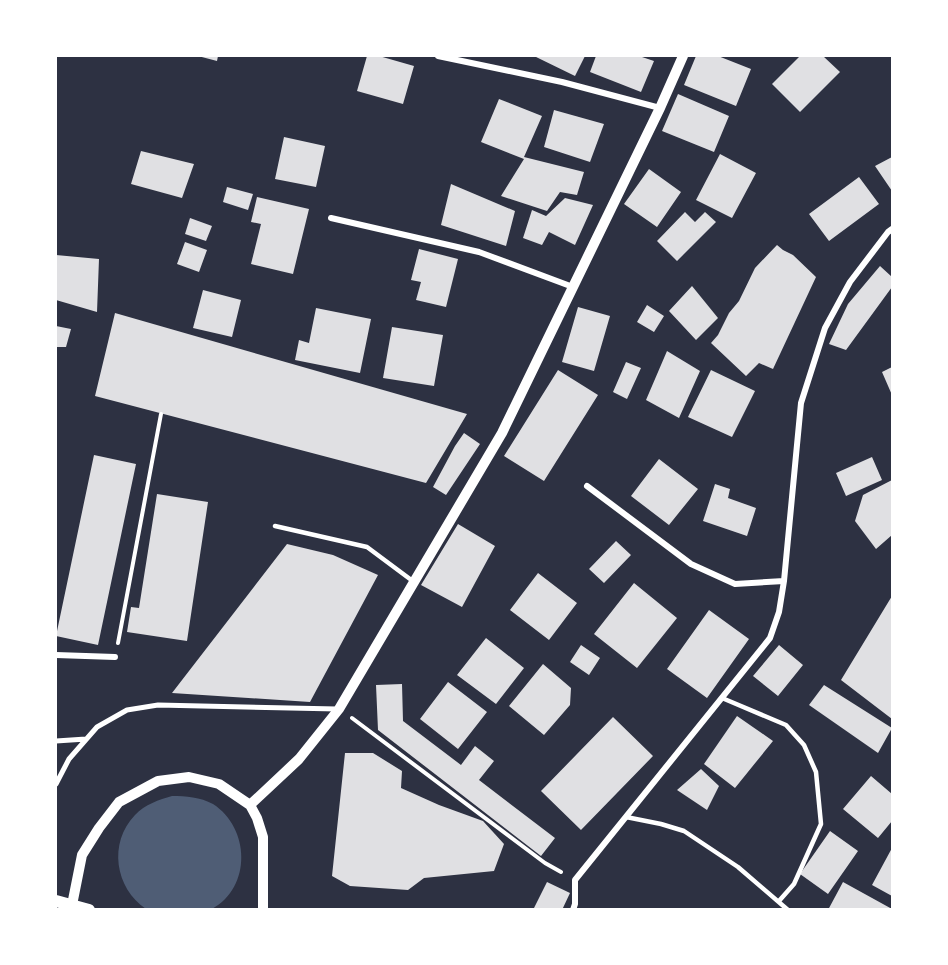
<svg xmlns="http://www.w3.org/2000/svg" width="948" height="965" font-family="Montserrat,sans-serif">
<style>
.water{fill:#4f5d75}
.building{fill:#e0e0e3}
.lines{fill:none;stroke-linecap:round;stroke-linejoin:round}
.path{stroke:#fff;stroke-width:4}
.service{stroke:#fff;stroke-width:4.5}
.pedestrian{stroke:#fff;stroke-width:5}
.minor{stroke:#fff;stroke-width:6}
.tertiary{stroke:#fff;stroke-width:10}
.secondary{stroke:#fff;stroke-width:12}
</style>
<rect width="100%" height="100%" fill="#2d3142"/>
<path class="water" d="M 172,796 C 186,796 200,797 213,804 C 250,828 252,887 212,909 L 146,909 C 115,888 108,843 135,815 C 145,804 159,800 172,796 Z"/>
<path class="building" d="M 198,56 L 218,56 L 217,61 Z
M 367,56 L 379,56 L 414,66 L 403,104 L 357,91 Z
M 534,56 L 585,56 L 575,76 Z
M 596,56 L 639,56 L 654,61 L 641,92 L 590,72 Z
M 696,56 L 718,56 L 751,69 L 736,106 L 684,85 Z
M 800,56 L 823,56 L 840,72 L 800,112 L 772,84 Z
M 678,94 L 729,116 L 714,152 L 662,131 Z
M 499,99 L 542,116 L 524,157 L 584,172 L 577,195 L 560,192 L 547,211 L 501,196 L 524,159 L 481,142 Z
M 554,110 L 604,124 L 590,162 L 544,147 Z
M 284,137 L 325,146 L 316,187 L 275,179 Z
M 141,151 L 194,164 L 182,198 L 131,184 Z
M 720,154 L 756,173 L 732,218 L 696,200 Z
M 892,157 L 892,191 L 875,166 Z
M 649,169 L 681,192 L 657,227 L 624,204 Z
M 859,177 L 879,204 L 829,241 L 809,214 Z
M 451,184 L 515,211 L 506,246 L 441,225 Z
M 227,187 L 253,194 L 248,210 L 223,202 Z
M 257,197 L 309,209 L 293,274 L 251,264 L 261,224 L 251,222 Z
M 565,198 L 593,205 L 575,245 L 549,232 L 542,245 L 523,238 L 532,210 L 546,216 Z
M 685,212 L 695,222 L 705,212 L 716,222 L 677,261 L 657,241 Z
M 190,218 L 212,226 L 206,241 L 185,234 Z
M 185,242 L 207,250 L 199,272 L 177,264 Z
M 777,245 L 783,250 L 793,255 L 816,277 L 773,369 L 759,363 L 746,376 L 711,343 L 718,335 L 729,313 L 739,301 L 755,268 Z
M 419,249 L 458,259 L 446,307 L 416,300 L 421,282 L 411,280 Z
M 56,255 L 99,259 L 97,312 L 56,300 Z
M 880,266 L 892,277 L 892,287 L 846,350 L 829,344 L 848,304 Z
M 692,286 L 718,318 L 696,340 L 669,311 Z
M 203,290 L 241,300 L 232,337 L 193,328 Z
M 647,305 L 664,316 L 654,332 L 637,322 Z
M 578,307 L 610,316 L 594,371 L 562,362 Z
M 316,308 L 371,319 L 360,373 L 295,360 L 299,340 L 309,343 Z
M 115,313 L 467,414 L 426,483 L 95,396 Z
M 56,326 L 71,329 L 66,347 L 56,347 Z
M 392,327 L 443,335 L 434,386 L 383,378 Z
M 667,351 L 700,371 L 679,418 L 646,400 Z
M 626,362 L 641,368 L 627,399 L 613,392 Z
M 892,367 L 892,395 L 882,372 Z
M 558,370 L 598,395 L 544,481 L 504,456 Z
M 711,370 L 755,391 L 732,437 L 688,417 Z
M 464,433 L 480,444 L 446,495 L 433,487 L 455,446 Z
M 94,455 L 136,464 L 98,645 L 56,636 Z
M 872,457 L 882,480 L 846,496 L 836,473 Z
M 659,459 L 698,489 L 669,525 L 631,496 Z
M 892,480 L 892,535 L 876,549 L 855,521 L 863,495 Z
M 715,484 L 730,489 L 728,498 L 756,508 L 747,536 L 703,521 Z
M 157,494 L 208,502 L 187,641 L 127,632 L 131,607 L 139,608 Z
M 458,524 L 495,546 L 462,607 L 421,585 Z
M 616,541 L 631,555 L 604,583 L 589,569 Z
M 287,544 L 333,555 L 378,575 L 310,702 L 172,693 Z
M 538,573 L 577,603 L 549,640 L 510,610 Z
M 634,583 L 677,618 L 637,668 L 594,634 Z
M 892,596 L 892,719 L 841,680 Z
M 709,610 L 749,639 L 707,698 L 667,669 Z
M 486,638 L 524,668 L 496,704 L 457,675 Z
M 581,645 L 600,658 L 589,675 L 570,662 Z
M 779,645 L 803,665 L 778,696 L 753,676 Z
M 543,664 L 571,688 L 570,705 L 544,735 L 509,706 Z
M 448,682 L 487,712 L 458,749 L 420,719 Z
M 402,684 L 403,721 L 461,765 L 475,746 L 494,761 L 479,780 L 555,838 L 541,856 L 378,730 L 376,685 Z
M 824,685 L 892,728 L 878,753 L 809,705 Z
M 737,716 L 773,741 L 735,788 L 704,764 Z
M 613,717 L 653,756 L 581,830 L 541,791 Z
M 345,753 L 373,753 L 402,771 L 401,788 L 439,805 L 483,821 L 504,844 L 494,871 L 424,878 L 408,890 L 350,886 L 332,876 Z
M 701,769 L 719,786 L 707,810 L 677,790 Z
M 871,776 L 892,794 L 892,821 L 878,838 L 843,809 Z
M 830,831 L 858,851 L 828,894 L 800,874 Z
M 892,848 L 892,896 L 872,885 Z
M 547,882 L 570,893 L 562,910 L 533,910 Z
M 843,882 L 892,909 L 892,910 L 828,910 Z"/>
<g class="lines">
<path class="path" d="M 118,643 L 161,414
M 352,718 L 545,863 L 561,872"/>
<path class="service" d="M 275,526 L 367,547 L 414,582
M 722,698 L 786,725 L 804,745 L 816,772 L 821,824 L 794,884 L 779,901
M 626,817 L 661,824 L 684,831 L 738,867 L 788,910"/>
<path class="pedestrian" d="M 56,741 L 86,739
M 56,784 L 69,759 L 97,727 L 127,710 L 158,705 L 337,709"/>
<path class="minor" d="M 438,56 L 562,82 L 660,108
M 331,218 L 479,252 L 573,287
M 587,486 L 691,564 L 735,584 L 784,581
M 56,655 L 115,657
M 573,910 L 575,904 L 575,880 L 770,638 L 779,612 L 784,581 L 801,403 L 825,328 L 850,282 L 888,232 L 892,229"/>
<path class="tertiary" d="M 250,805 L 299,759 L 339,709 L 502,433 L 660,108 L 683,56
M 72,905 L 82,855 L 99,828 L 119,802 L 158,781 L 189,777 L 219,784 L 250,805 L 257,818 L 263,837 L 263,910"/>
<path class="secondary" d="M 56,901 L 89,910"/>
</g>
<rect width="948" height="965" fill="none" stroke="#ffffff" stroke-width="114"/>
</svg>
